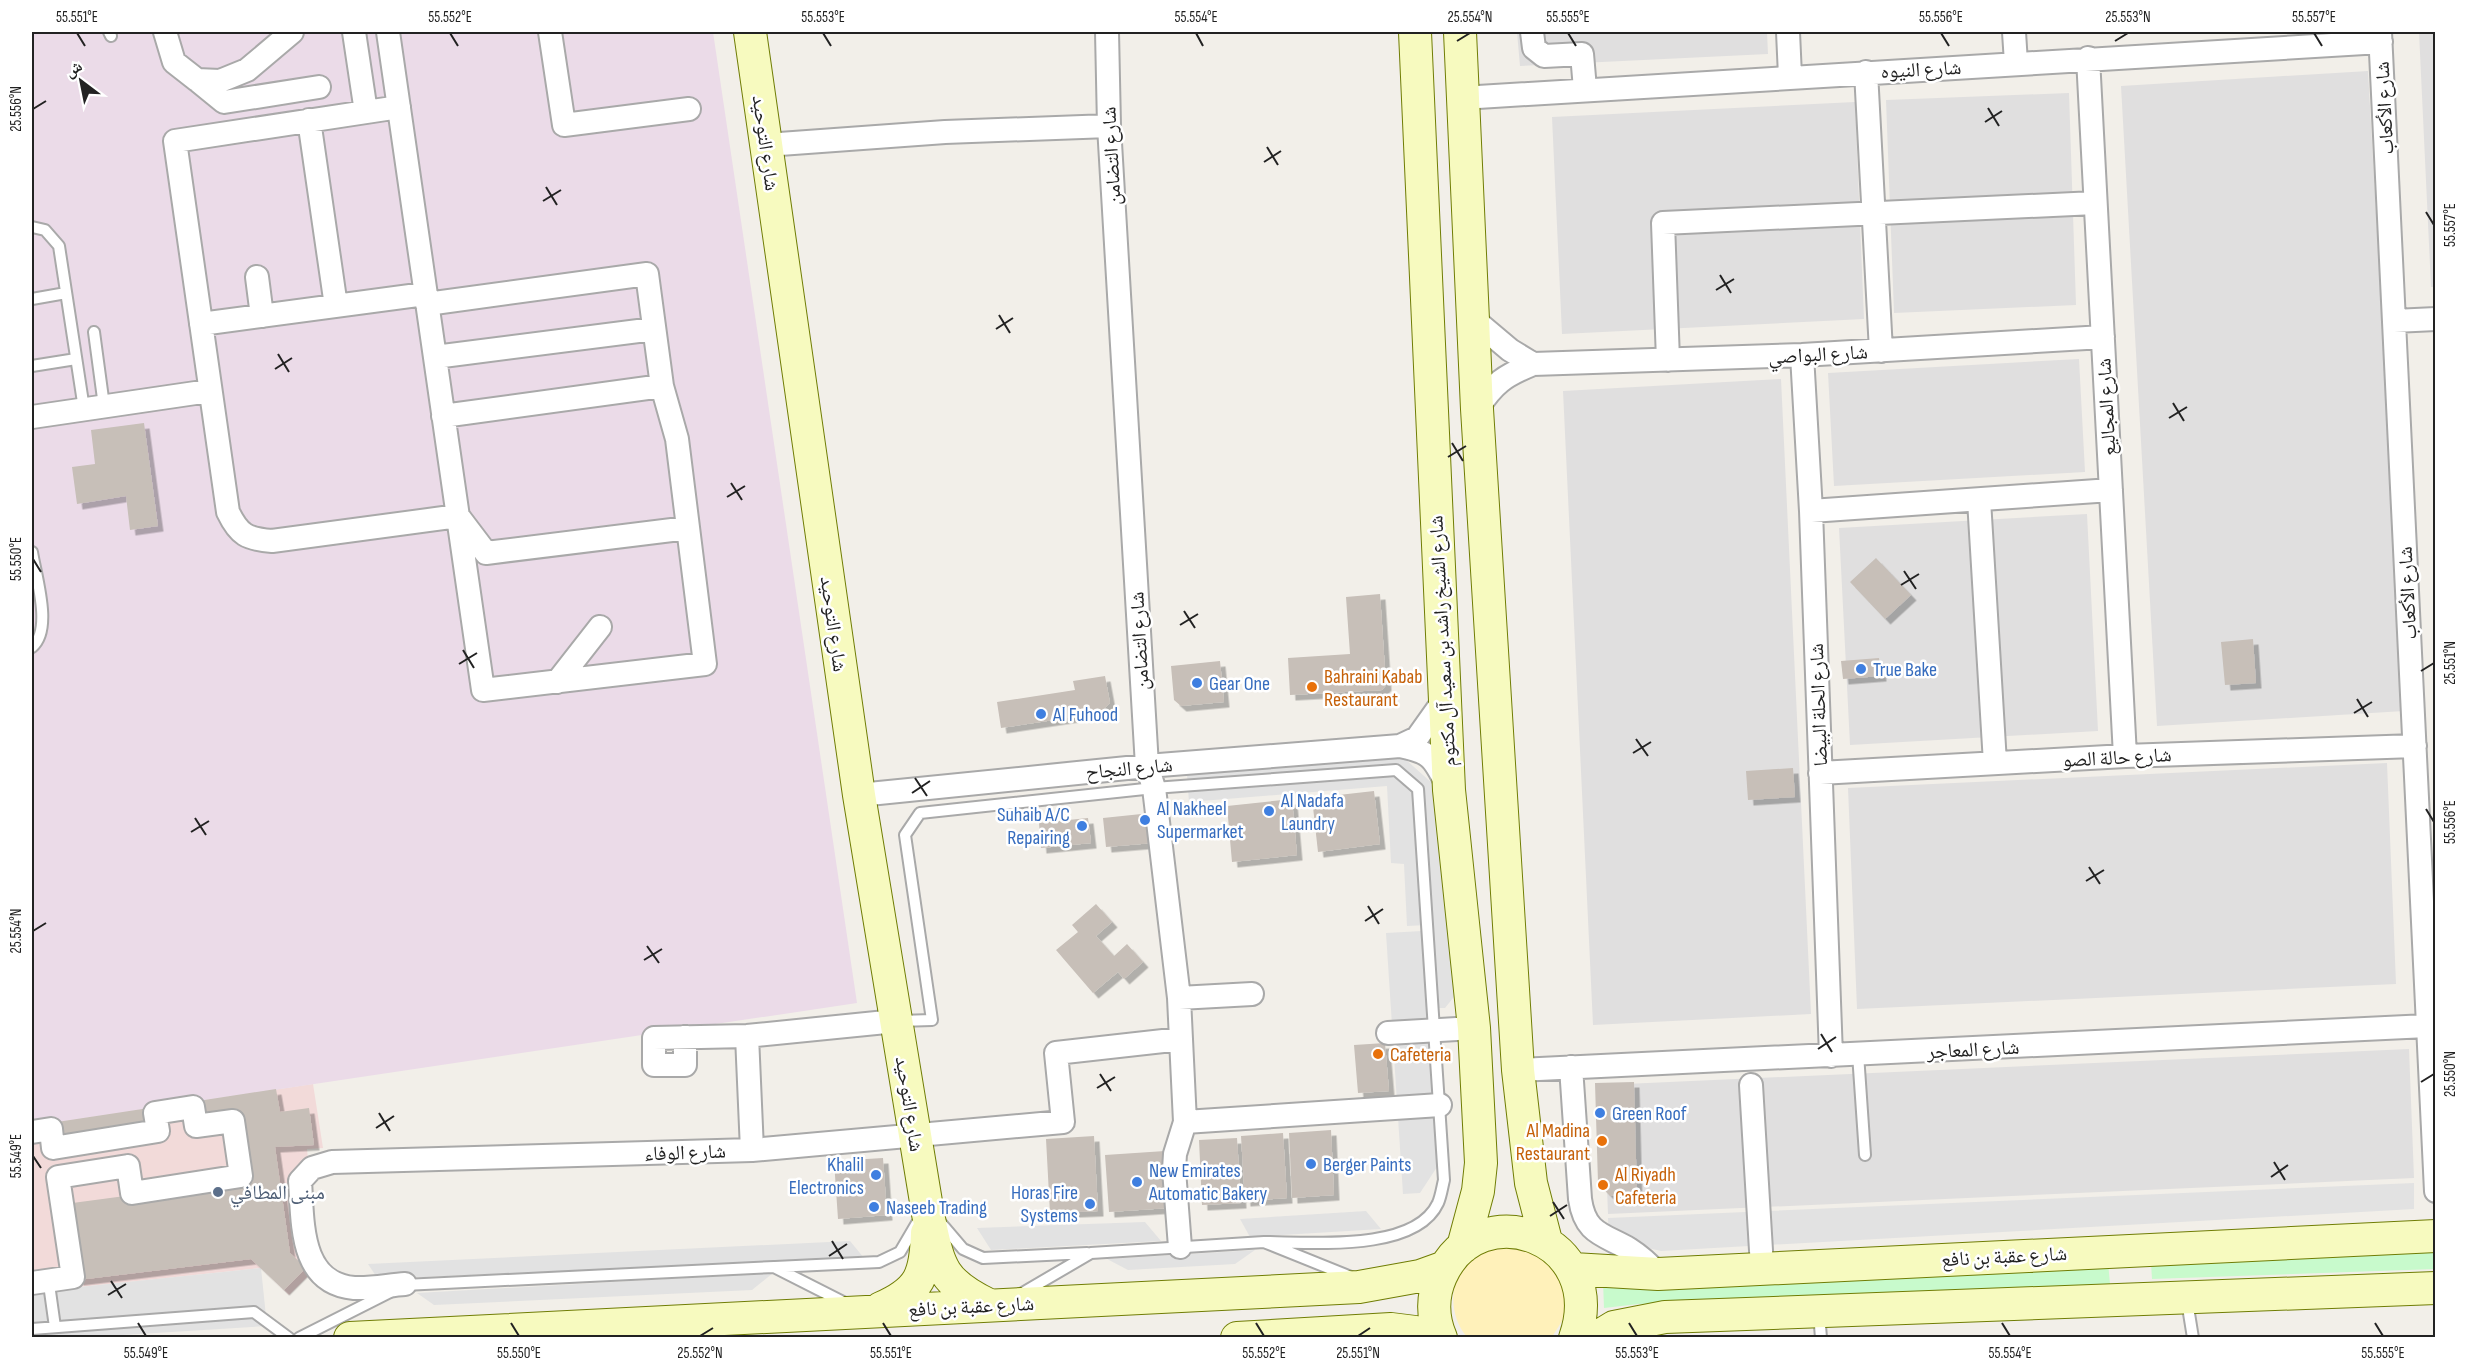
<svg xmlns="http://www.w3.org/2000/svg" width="2467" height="1369" font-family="'Sofia Sans Condensed','Noto Naskh Arabic',sans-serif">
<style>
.residential{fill:#e0dfdf}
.commercial{fill:#f2dad9}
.industrial{fill:#ebdbe8}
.sand{fill:#fff1ba}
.park{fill:#c8facc}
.parking{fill:#e2e2e2}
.building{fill:#c7bfb8;filter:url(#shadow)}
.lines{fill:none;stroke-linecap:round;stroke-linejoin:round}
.lane-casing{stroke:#a9a9a9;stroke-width:14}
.street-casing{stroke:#a9a9a9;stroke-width:26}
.secondary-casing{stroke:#707d05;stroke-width:34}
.lane{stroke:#fff;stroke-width:10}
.street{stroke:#fff;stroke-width:22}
.secondary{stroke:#f7fabf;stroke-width:32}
.ticks{fill:none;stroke:#222;stroke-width:2}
.shop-dot{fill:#3f7fe0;stroke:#fff;stroke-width:2}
.food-dot{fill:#e8710a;stroke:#fff;stroke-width:2}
.service-dot{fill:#5c6f8a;stroke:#fff;stroke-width:2}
.labels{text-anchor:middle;stroke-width:5;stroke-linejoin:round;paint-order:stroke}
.street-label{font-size:20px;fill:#222;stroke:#fff}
.shop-label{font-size:20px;fill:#366cbe;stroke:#fff;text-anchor:start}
.food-label{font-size:20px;fill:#c56008;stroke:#fff;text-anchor:start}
.service-label{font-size:20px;fill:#4e5e75;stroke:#fff;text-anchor:start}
.neatline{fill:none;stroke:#222;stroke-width:2}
.ticks-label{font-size:15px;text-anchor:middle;fill:#222}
</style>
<defs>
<filter id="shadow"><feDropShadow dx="5.5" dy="5.5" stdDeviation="0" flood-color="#0004"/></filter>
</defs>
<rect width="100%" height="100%" fill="#f2efe9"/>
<path class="residential" d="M 1517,32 L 1767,32 L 1768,54 L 1520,66 Z
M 2419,32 L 2435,32 L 2435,287 L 2431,287 Z
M 2368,71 L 2404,711 L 2157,726 L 2121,86 Z
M 2069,93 L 2076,305 L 1894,313 L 1886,100 Z
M 1855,102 L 1864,319 L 1562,334 L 1552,117 Z
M 2079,359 L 2085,472 L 1834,486 L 1828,373 Z
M 1781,379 L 1811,1014 L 1593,1025 L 1563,391 Z
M 2087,514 L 2098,731 L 1850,745 L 1839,528 Z
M 2387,763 L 2396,984 L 1857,1009 L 1848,788 Z
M 2409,1049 L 2414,1178 L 1608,1214 L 1603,1085 Z"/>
<path class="commercial" d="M 313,1084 L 323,1148 L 307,1149 L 318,1266 L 289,1295 L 261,1268 L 32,1292 L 32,1126 Z"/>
<path class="industrial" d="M 32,32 L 713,32 L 857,1003 L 32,1126 Z"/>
<path class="sand" d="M 1496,1245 L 1527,1246 L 1561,1275 L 1566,1306 L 1562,1321 L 1552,1337 L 1467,1337 C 1449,1317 1447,1278 1471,1260 C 1478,1254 1488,1250 1496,1245 Z"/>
<path class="park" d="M 2435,1249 L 2435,1269 L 2152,1279 L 2151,1263 Z
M 2108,1262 L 2110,1284 L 1639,1304 L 1604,1308 L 1603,1281 Z"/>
<path class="parking" d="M 1404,758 L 1433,784 L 1461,988 L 1445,1008 L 1432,1008 L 1427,925 L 1407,926 L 1404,864 L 1391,863 L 1387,786 L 1189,802 L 1187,775 Z
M 1422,931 L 1437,1167 L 1420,1193 L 1403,1194 L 1386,933 Z
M 2414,1183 L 2414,1209 L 1661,1251 L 1609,1239 L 1608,1218 Z
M 1366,1211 L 1381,1229 L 1250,1237 L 1240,1219 Z
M 1145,1222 L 1161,1241 L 991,1250 L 977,1228 Z
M 850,1241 L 864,1258 L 378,1279 L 368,1264 Z
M 1255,1250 L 1235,1264 L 1128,1270 L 1107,1259 Z
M 261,1268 L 267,1326 L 91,1337 L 32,1337 L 32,1292 Z
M 773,1273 L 752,1290 L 434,1305 L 417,1293 Z"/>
<path class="building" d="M 144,423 L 158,526 L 130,530 L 126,496 L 77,504 L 72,467 L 95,464 L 91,430 Z
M 1876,558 L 1911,595 L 1885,619 L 1850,582 Z
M 1380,594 L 1386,685 L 1382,690 L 1290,695 L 1288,658 L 1350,654 L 1346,597 Z
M 2253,639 L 2256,683 L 2225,685 L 2221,642 Z
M 1879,658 L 1881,676 L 1843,679 L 1841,661 Z
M 1220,661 L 1224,702 L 1181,706 L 1174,700 L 1171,666 Z
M 1105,676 L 1110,703 L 1100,713 L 1001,728 L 997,702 L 1075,690 L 1073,681 Z
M 1793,768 L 1795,797 L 1748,800 L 1746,771 Z
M 1374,791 L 1380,844 L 1318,852 L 1312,798 Z
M 1292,799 L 1297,855 L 1232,862 L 1227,806 Z
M 1151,813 L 1153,843 L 1106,847 L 1103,818 Z
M 1088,818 L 1091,843 L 1041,848 L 1039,823 Z
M 1096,904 L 1112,922 L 1096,936 L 1114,956 L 1127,944 L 1143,962 L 1124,979 L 1118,972 L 1093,993 L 1056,950 L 1078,932 L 1072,925 Z
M 1385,1043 L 1389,1091 L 1358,1093 L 1354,1045 Z
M 1634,1082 L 1637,1196 L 1610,1196 L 1598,1183 L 1595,1083 Z
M 276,1089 L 280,1112 L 309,1108 L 314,1145 L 275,1147 L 290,1253 L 306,1268 L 284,1290 L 251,1259 L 78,1280 L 65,1204 L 245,1180 L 237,1117 L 201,1122 L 198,1101 Z
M 149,1108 L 151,1126 L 59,1139 L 57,1122 Z
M 1331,1130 L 1334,1195 L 1292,1198 L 1289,1133 Z
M 1283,1133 L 1287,1198 L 1245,1201 L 1241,1136 Z
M 1094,1136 L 1098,1211 L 1050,1213 L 1046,1139 Z
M 1237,1138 L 1241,1203 L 1202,1205 L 1199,1140 Z
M 1165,1151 L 1169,1208 L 1109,1212 L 1105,1155 Z
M 883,1158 L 887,1215 L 838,1219 L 834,1161 Z"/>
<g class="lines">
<g class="lane-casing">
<path id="lane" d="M 109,32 L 111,36
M 32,227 L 45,230 L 59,246 L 84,409
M 32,299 L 66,293
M 94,332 L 104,406
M 32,366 L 76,359
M 32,552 C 36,577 53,630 32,647
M 899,1021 L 932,1020 L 905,835 L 920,813 L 1154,788 L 1396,770 L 1418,789 L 1444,1180 C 1442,1188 1441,1196 1438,1203 C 1415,1253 1308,1242 1264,1242
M 1858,1054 L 1865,1155
M 940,1222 L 963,1249 L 983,1258 L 1087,1253
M 775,1267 L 879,1262 L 900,1252 L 917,1223
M 48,1277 L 55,1327
M 404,1285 L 774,1267 L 847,1304
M 1019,1295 L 1091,1253 L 1264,1242 L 1351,1277
M 2187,1301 L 2193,1338
M 1819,1313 L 1821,1338
M 32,1329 L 254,1312 L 289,1338
M 299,1338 L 390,1292"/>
</g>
<g class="street-casing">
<path id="street" d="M 165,32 L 174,62 L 197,80 L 220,81 L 247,70 L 292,32
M 354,32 L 366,112
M 388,32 L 483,690 L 705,664 L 677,439 L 662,386 L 647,274 L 427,304
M 550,32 L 564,125 L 689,109
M 1107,32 L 1109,126 L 1147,766 L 1154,788 L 1179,998 L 1185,1122 L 1175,1154 L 1174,1170 L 1180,1247
M 1532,32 L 1534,48 L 1544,56 L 1582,54 L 1585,89
M 1788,32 L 1790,76
M 2014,32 L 2016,63
M 2380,32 L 2436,1191
M 2088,58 L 2125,756
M 1866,72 L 1881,351
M 197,80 L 224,102 L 319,87
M 1462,98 L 2381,42
M 399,107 L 175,141 L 228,512 C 239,535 247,539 272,541 L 458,516 L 486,553 L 688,528
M 309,120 L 336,306
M 766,145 L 945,132 L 1109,126
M 257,277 L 262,316
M 1472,318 L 1510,350 L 1533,364
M 2394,321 L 2436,319
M 201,324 L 425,294
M 1802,355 L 1811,511 L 1831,1056
M 435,357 L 654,329
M 1668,360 L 1663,223 L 2095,203
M 1477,409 C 1494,383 1504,376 1533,364 L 1802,355 L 2103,337
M 443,416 L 662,386
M 32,417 L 209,391
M 1979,500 L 1995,763
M 1811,511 L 2111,490
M 557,682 L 600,627
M 1400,746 L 1417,738 L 1444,700
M 1820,773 L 2125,756 L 2415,746
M 859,795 L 1147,766 L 1400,746 C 1429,752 1433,756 1446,783
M 1179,998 L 1252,994
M 1388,1033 L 1474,1028
M 747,1036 L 752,1150
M 685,1037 L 685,1065 L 654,1065 L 654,1038 L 747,1036 L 896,1021
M 1571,1067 L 1580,1199 C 1585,1234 1603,1234 1629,1249 C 1640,1256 1649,1264 1658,1274
M 1518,1070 L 2427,1026
M 1751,1085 L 1762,1267
M 1185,1122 L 1440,1105
M 32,1132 L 51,1129 L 53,1148 L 158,1131 L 155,1113 L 193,1107 L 196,1126 L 233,1121 L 241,1176 L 132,1193 L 128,1166 L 58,1177 L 73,1277 L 32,1283
M 405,1284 C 389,1285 371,1289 354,1288 C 299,1283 303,1222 300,1181 L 312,1168 L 332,1162 L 752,1150 L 1063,1122 L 1056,1053 L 1181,1039"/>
</g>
<g class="secondary-casing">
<path id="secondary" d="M 750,32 L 859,795 L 928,1214 C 939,1265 939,1281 989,1305
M 1415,32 L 1449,790 L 1474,1028 L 1481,1163 L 1478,1191 L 1463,1247
M 1460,32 L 1477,409 L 1518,1070 L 1531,1183 L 1546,1241
M 1573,1269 L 1658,1274 L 2436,1236
M 881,1308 C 920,1291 926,1275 927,1233
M 350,1338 L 1359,1287 L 1420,1276 L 1445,1267
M 1237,1338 L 1391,1329 L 1415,1332 L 1429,1338
M 1441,1338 C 1432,1317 1432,1296 1441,1276 C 1479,1191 1610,1238 1575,1338
M 1596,1338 L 1614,1327 L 1665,1317 L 2436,1288"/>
</g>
<use href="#lane" class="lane"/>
<use href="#street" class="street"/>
<use href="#secondary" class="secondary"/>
</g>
<path class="ticks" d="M 77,33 L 85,46M 450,33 L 458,46M 823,33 L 831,46M 1196,33 L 1203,46M 1568,33 L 1576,46M 1941,33 L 1949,46M 2314,33 L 2322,46M 1457,41 L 1470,33M 2115,41 L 2128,33M 1988,108 L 1999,126M 33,109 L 46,101M 1985,122 L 2002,111M 1267,147 L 1278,165M 1264,162 L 1281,151M 546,187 L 557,205M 543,201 L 561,190M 2426,212 L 2434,225M 1720,275 L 1731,293M 1716,290 L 1734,279M 999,315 L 1010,333M 996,329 L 1013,318M 278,354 L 289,372M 275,369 L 292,358M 2173,403 L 2184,421M 2169,418 L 2187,407M 1452,443 L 1463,461M 1448,457 L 1466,446M 731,483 L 742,500M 727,497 L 745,486M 33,559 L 41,572M 1904,571 L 1916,589M 1901,585 L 1919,574M 1184,611 L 1195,628M 1180,625 L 1198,614M 463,650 L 474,668M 459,664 L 477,653M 2421,671 L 2434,663M 2357,699 L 2368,717M 2354,713 L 2372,702M 1636,739 L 1648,756M 1633,753 L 1651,742M 915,778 L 927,796M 912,793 L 930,781M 2426,809 L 2434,822M 195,818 L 206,835M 191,832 L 209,821M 2089,867 L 2100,884M 2086,881 L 2104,870M 1368,906 L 1379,924M 1365,921 L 1383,909M 33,931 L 46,923M 647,946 L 659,963M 644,960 L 662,949M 1821,1034 L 1832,1052M 1818,1049 L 1836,1037M 1100,1074 L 1111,1091M 2421,1082 L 2434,1074M 1097,1088 L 1115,1077M 379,1113 L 390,1131M 376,1128 L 394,1116M 33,1156 L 41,1168M 2274,1162 L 2285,1180M 2271,1177 L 2288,1165M 1553,1202 L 1564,1219M 1550,1216 L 1567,1205M 832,1241 L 843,1259M 829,1256 L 847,1244M 111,1281 L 122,1298M 108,1295 L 126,1284M 138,1323 L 146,1336M 511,1323 L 519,1336M 883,1323 L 891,1336M 1256,1323 L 1264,1336M 1629,1323 L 1637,1336M 2002,1323 L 2010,1336M 2375,1323 L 2383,1336M 700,1336 L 713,1328M 1358,1336 L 1370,1328"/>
<g class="shop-dot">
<circle cx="1861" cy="669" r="6"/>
<circle cx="1197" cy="683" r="6"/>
<circle cx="1041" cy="714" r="6"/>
<circle cx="1269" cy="811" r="6"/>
<circle cx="1145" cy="820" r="6"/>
<circle cx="1082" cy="826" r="6"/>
<circle cx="1600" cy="1113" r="6"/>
<circle cx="1311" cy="1164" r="6"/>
<circle cx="876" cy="1175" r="6"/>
<circle cx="1137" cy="1182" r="6"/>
<circle cx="1090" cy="1204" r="6"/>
<circle cx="874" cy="1207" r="6"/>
</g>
<g class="food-dot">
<circle cx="1312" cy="687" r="6"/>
<circle cx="1378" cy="1054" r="6"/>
<circle cx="1602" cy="1141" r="6"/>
<circle cx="1603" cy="1185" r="6"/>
</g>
<circle class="service-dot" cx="218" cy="1192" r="6"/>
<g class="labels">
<g class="street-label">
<text transform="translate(1921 69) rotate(-3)" y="7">شارع النيوه</text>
<text transform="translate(2384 108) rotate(-93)" y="7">شارع الأكعاب</text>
<text transform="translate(766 143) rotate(82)" y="7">شارع التوحيد</text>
<text transform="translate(1111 156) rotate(-93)" y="7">شارع التضامن</text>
<text transform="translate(1818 354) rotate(-3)" y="7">شارع البواصي</text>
<text transform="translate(2106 407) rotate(-93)" y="7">شارع المجاليع</text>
<text transform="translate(2407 593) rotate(-93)" y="7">شارع الأكعاب</text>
<text transform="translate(834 624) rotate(82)" y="7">شارع التوحيد</text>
<text transform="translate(1139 641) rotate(-93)" y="7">شارع التضامن</text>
<text transform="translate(1442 641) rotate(-93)" y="7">شارع الشيخ راشد بن سعيد آل مكتوم</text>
<text transform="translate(1818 705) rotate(-92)" y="7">شارع الحلة البيضا</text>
<text transform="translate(2117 757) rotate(-3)" y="7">شارع حالة الصو</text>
<text transform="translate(1129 768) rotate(-5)" y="7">شارع النجاح</text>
<text transform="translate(1973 1049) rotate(-3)" y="7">شارع المعاجر</text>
<text transform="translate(910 1104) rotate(81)" y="7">شارع التوحيد</text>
<text transform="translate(685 1152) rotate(-2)" y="7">شارع الوفاء</text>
<text transform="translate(2004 1256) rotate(-3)" y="7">شارع عقبة بن نافع</text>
<text transform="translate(971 1306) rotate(-3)" y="7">شارع عقبة بن نافع</text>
</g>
<g class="shop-label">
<text x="1873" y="676">True Bake</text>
<text x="1209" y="690">Gear One</text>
<text x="1053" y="721">Al Fuhood</text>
<text x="1281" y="807">Al Nadafa<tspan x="1281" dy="23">Laundry</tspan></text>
<text x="1157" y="815">Al Nakheel<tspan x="1157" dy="23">Supermarket</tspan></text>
<text x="1070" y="821" text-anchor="end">Suhaib A/C<tspan x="1070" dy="23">Repairing</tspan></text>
<text x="1612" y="1120">Green Roof</text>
<text x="864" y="1171" text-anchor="end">Khalil<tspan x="864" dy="23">Electronics</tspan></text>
<text x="1323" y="1171">Berger Paints</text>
<text x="1149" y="1177">New Emirates<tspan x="1149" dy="23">Automatic Bakery</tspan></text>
<text x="1078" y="1199" text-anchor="end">Horas Fire<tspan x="1078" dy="23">Systems</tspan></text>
<text x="886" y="1214">Naseeb Trading</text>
</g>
<g class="food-label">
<text x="1324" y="683">Bahraini Kabab<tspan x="1324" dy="23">Restaurant</tspan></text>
<text x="1390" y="1061">Cafeteria</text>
<text x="1590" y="1137" text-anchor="end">Al Madina<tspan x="1590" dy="23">Restaurant</tspan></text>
<text x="1615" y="1181">Al Riyadh<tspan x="1615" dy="23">Cafeteria</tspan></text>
</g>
<g class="service-label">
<text x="230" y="1199">مبنى المطافي</text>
</g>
</g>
<rect width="2467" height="1369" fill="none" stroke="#ffffff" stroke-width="66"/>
<g transform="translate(81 81) rotate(328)" stroke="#ffffff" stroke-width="4.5" paint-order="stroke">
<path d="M0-4.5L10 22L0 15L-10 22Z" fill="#222222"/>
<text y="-9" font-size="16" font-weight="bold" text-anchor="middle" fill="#222222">ش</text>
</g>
<rect x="33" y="33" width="2401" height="1303" class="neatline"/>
<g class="ticks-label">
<text x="77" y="22">55.551°E</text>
<text x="450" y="22">55.552°E</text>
<text x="823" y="22">55.553°E</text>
<text x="1196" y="22">55.554°E</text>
<text x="1470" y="22">25.554°N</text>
<text x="1568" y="22">55.555°E</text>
<text x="1941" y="22">55.556°E</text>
<text x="2128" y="22">25.553°N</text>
<text x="2314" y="22">55.557°E</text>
<text transform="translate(16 109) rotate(-90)" y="5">25.556°N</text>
<text transform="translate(2450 225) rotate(-90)" y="5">55.557°E</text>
<text transform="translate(16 559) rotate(-90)" y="5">55.550°E</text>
<text transform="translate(2450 663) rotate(-90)" y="5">25.551°N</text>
<text transform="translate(2450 822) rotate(-90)" y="5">55.556°E</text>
<text transform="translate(16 931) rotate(-90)" y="5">25.554°N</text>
<text transform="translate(2450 1074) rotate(-90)" y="5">25.550°N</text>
<text transform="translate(16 1156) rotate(-90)" y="5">55.549°E</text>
<text x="146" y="1358">55.549°E</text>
<text x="519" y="1358">55.550°E</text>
<text x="700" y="1358">25.552°N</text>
<text x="891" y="1358">55.551°E</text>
<text x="1264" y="1358">55.552°E</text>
<text x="1358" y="1358">25.551°N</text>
<text x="1637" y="1358">55.553°E</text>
<text x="2010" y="1358">55.554°E</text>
<text x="2383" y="1358">55.555°E</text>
</g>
</svg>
